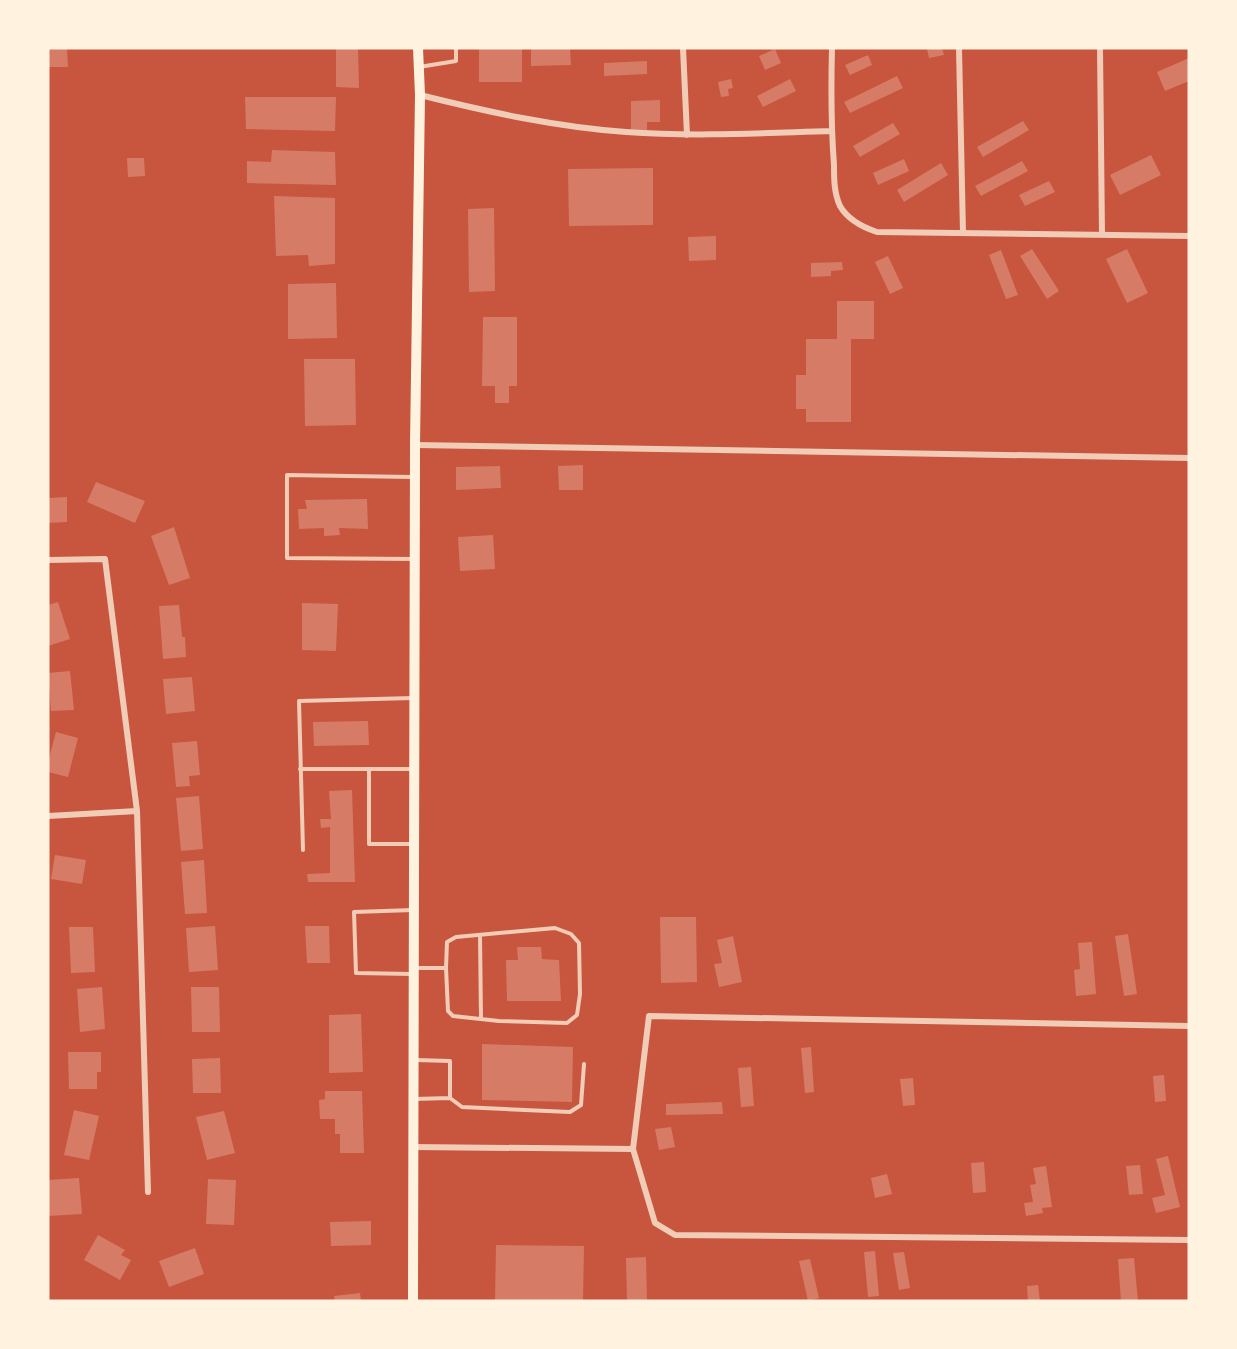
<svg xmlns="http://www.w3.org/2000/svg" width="1237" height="1349" font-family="Quicksand,sans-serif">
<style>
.building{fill:#d67c66}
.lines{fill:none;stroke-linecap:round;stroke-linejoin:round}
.service{stroke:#f1ccb7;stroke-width:4}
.minor{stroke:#f1ccb7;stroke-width:6}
.secondary{stroke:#fff3e0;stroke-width:10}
</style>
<rect width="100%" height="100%" fill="#c8553d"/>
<path class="building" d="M 48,48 L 67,48 L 68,67 L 48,67 Z
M 336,48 L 358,48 L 359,88 L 336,87 Z
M 479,48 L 522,48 L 522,82 L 479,82 Z
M 531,48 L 570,48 L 571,65 L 531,66 Z
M 933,48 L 942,48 L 944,55 L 929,58 L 927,49 Z
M 775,49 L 781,63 L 765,70 L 759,56 Z
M 868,55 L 872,65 L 850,75 L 845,65 Z
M 1189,58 L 1189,81 L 1165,91 L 1157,72 Z
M 647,61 L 647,74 L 604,76 L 604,63 Z
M 897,76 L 903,88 L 850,113 L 844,102 Z
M 731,79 L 733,88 L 728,89 L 729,96 L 721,97 L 718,82 Z
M 790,79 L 796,91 L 763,107 L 757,96 Z
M 245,97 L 336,97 L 335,131 L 246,129 Z
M 660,100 L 660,122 L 647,122 L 647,131 L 631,131 L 631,101 Z
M 1023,121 L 1029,130 L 983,157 L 977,147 Z
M 893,123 L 900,134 L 860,157 L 853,146 Z
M 272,150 L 335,152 L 336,185 L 247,183 L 247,161 L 271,162 Z
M 1151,155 L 1161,175 L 1120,195 L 1110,175 Z
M 127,158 L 144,158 L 145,176 L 128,177 Z
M 904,159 L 909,171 L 878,185 L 873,173 Z
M 1022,161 L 1028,171 L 981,196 L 975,186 Z
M 941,163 L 948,175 L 904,202 L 897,190 Z
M 653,168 L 653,225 L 569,226 L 568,169 Z
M 1049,181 L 1055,192 L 1025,206 L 1019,195 Z
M 274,196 L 335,198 L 335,264 L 309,266 L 308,255 L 276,256 Z
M 494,208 L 495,291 L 469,292 L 468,209 Z
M 716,236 L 716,260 L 689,261 L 688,237 Z
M 1032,249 L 1059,291 L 1047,299 L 1020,256 Z
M 1127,249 L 1148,293 L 1127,303 L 1106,259 Z
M 1001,250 L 1018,295 L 1006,299 L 989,255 Z
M 888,256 L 903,288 L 890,294 L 875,262 Z
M 842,262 L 843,270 L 831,271 L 831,276 L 811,277 L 811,263 Z
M 336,283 L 337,338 L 288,339 L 288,284 Z
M 837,301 L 874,301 L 874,339 L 851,339 L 851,422 L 806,422 L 806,409 L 796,409 L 796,375 L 806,375 L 806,339 L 837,339 Z
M 483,317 L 517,317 L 517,386 L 509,386 L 509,403 L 495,403 L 495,386 L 482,386 Z
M 304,359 L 355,359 L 356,425 L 305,426 Z
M 583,465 L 583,490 L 559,490 L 558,466 Z
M 500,466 L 501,488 L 456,490 L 456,467 Z
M 96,482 L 145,501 L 135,523 L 87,502 Z
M 67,497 L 67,522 L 48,523 L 48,498 Z
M 367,499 L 368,529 L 339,528 L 340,535 L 324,536 L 324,528 L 299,529 L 298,509 L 307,509 L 305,500 Z
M 174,527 L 190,578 L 169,585 L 151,536 Z
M 493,535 L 495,569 L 460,571 L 458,537 Z
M 58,602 L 70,639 L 48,646 L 48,605 Z
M 302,603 L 338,604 L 336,651 L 302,650 Z
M 179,605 L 182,637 L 185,637 L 186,657 L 163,659 L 159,606 Z
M 70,671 L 74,710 L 51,711 L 48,673 Z
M 192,677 L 195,711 L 166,714 L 163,679 Z
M 368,721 L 369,745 L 314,746 L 313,722 Z
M 56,732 L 78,738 L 68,777 L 48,772 L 48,762 Z
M 197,741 L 200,775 L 189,776 L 190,786 L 176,787 L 172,743 Z
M 352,790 L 355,882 L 308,882 L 307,874 L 330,873 L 330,827 L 321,828 L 320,819 L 331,819 L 329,791 Z
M 199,796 L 203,849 L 181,851 L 176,798 Z
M 55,855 L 86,860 L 82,884 L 51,879 Z
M 204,860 L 207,913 L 185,914 L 181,862 Z
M 660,917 L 696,917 L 697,982 L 661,983 Z
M 215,926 L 218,970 L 189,972 L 186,928 Z
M 305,926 L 329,926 L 330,963 L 307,963 Z
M 69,927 L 93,927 L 95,972 L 71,973 Z
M 1128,934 L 1137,994 L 1124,996 L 1115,936 Z
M 733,936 L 742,982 L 719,987 L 714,964 L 722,963 L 717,940 Z
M 1092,942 L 1096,994 L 1076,996 L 1074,970 L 1080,969 L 1078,943 Z
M 517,947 L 541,947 L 542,959 L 559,960 L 561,1001 L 507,1001 L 506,960 L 518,960 Z
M 102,987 L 105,1029 L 80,1032 L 77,989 Z
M 191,987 L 219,987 L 220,1032 L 192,1032 Z
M 361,1014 L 363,1072 L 329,1073 L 329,1015 Z
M 482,1044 L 573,1047 L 572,1102 L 482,1100 Z
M 811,1047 L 814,1092 L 805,1093 L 801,1048 Z
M 68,1052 L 101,1052 L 101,1072 L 97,1072 L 97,1089 L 69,1089 Z
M 220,1058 L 221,1093 L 193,1093 L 192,1059 Z
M 751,1067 L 754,1106 L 741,1107 L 738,1068 Z
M 1164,1075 L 1166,1101 L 1155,1102 L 1153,1076 Z
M 913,1078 L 915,1105 L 903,1106 L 900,1079 Z
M 325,1091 L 362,1091 L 364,1153 L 340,1153 L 340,1134 L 335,1134 L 335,1119 L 320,1119 L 319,1100 L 325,1099 Z
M 722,1102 L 723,1114 L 666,1115 L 666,1104 Z
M 74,1110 L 99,1116 L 89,1160 L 64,1155 Z
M 224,1111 L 235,1153 L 207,1160 L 196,1117 Z
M 671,1127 L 675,1147 L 659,1150 L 655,1129 Z
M 1168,1156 L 1180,1207 L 1156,1213 L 1152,1198 L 1165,1195 L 1156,1159 Z
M 984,1162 L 986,1192 L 973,1193 L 971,1163 Z
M 1140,1165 L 1143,1194 L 1129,1195 L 1126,1166 Z
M 1046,1166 L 1052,1207 L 1042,1208 L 1043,1213 L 1026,1216 L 1024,1203 L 1033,1202 L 1030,1185 L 1036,1184 L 1033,1168 Z
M 887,1174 L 892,1194 L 875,1198 L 871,1178 Z
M 79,1178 L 82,1214 L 48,1216 L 48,1180 Z
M 208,1179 L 236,1180 L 234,1225 L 206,1224 Z
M 371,1221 L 371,1245 L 331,1246 L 330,1222 Z
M 98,1235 L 125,1250 L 121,1255 L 131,1260 L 120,1280 L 84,1260 Z
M 496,1245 L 584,1246 L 583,1301 L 495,1301 Z
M 195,1248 L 204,1274 L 169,1287 L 159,1261 Z
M 875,1251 L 879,1296 L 868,1297 L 864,1252 Z
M 904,1252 L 910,1288 L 899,1290 L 893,1253 Z
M 646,1257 L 647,1301 L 627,1301 L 626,1258 Z
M 1134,1258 L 1138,1301 L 1121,1301 L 1118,1259 Z
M 810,1259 L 819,1298 L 808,1301 L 799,1261 Z
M 1038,1285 L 1040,1301 L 1028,1301 L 1027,1286 Z
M 360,1293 L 361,1301 L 335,1301 L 334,1296 Z"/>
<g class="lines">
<path class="service" d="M 419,67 L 456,61 L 456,48
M 412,477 L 287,475 L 287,558 L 414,559
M 300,769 L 413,769
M 369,769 L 369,844 L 413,844
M 303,850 L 299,701 L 413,698
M 480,935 L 481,1019
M 414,968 L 446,968 L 448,1011 L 453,1016 L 499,1021 L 567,1023 L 577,1015 L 580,994 L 579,943 L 571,934 L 555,928 L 456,937 L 447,942 L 446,968
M 412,974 L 356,973 L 354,912 L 413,910
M 416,1060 L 450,1061 L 450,1098
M 414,1099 L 450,1098 L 462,1107 L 570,1112 L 581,1105 L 584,1064"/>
<path class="minor" d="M 683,48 L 687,135
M 832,48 C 831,87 831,126 834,165 C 834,179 834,193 840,206 C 848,220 862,227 877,232 L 1189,236
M 959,48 L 963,233
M 1100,48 L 1102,235
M 420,95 C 488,112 556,127 626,132 C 695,137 763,133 831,131
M 415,445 L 1189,458
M 48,560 L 105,559 L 137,811 L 148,1192
M 48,816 L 137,811
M 413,1147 L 633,1149 L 655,1223 L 675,1235 L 1189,1240
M 633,1149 L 649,1016 L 1189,1026"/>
<path class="secondary" d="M 413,1301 L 415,445 L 420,95 L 418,48"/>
</g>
<rect width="1237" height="1349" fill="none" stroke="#fff3e0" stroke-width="99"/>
</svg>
